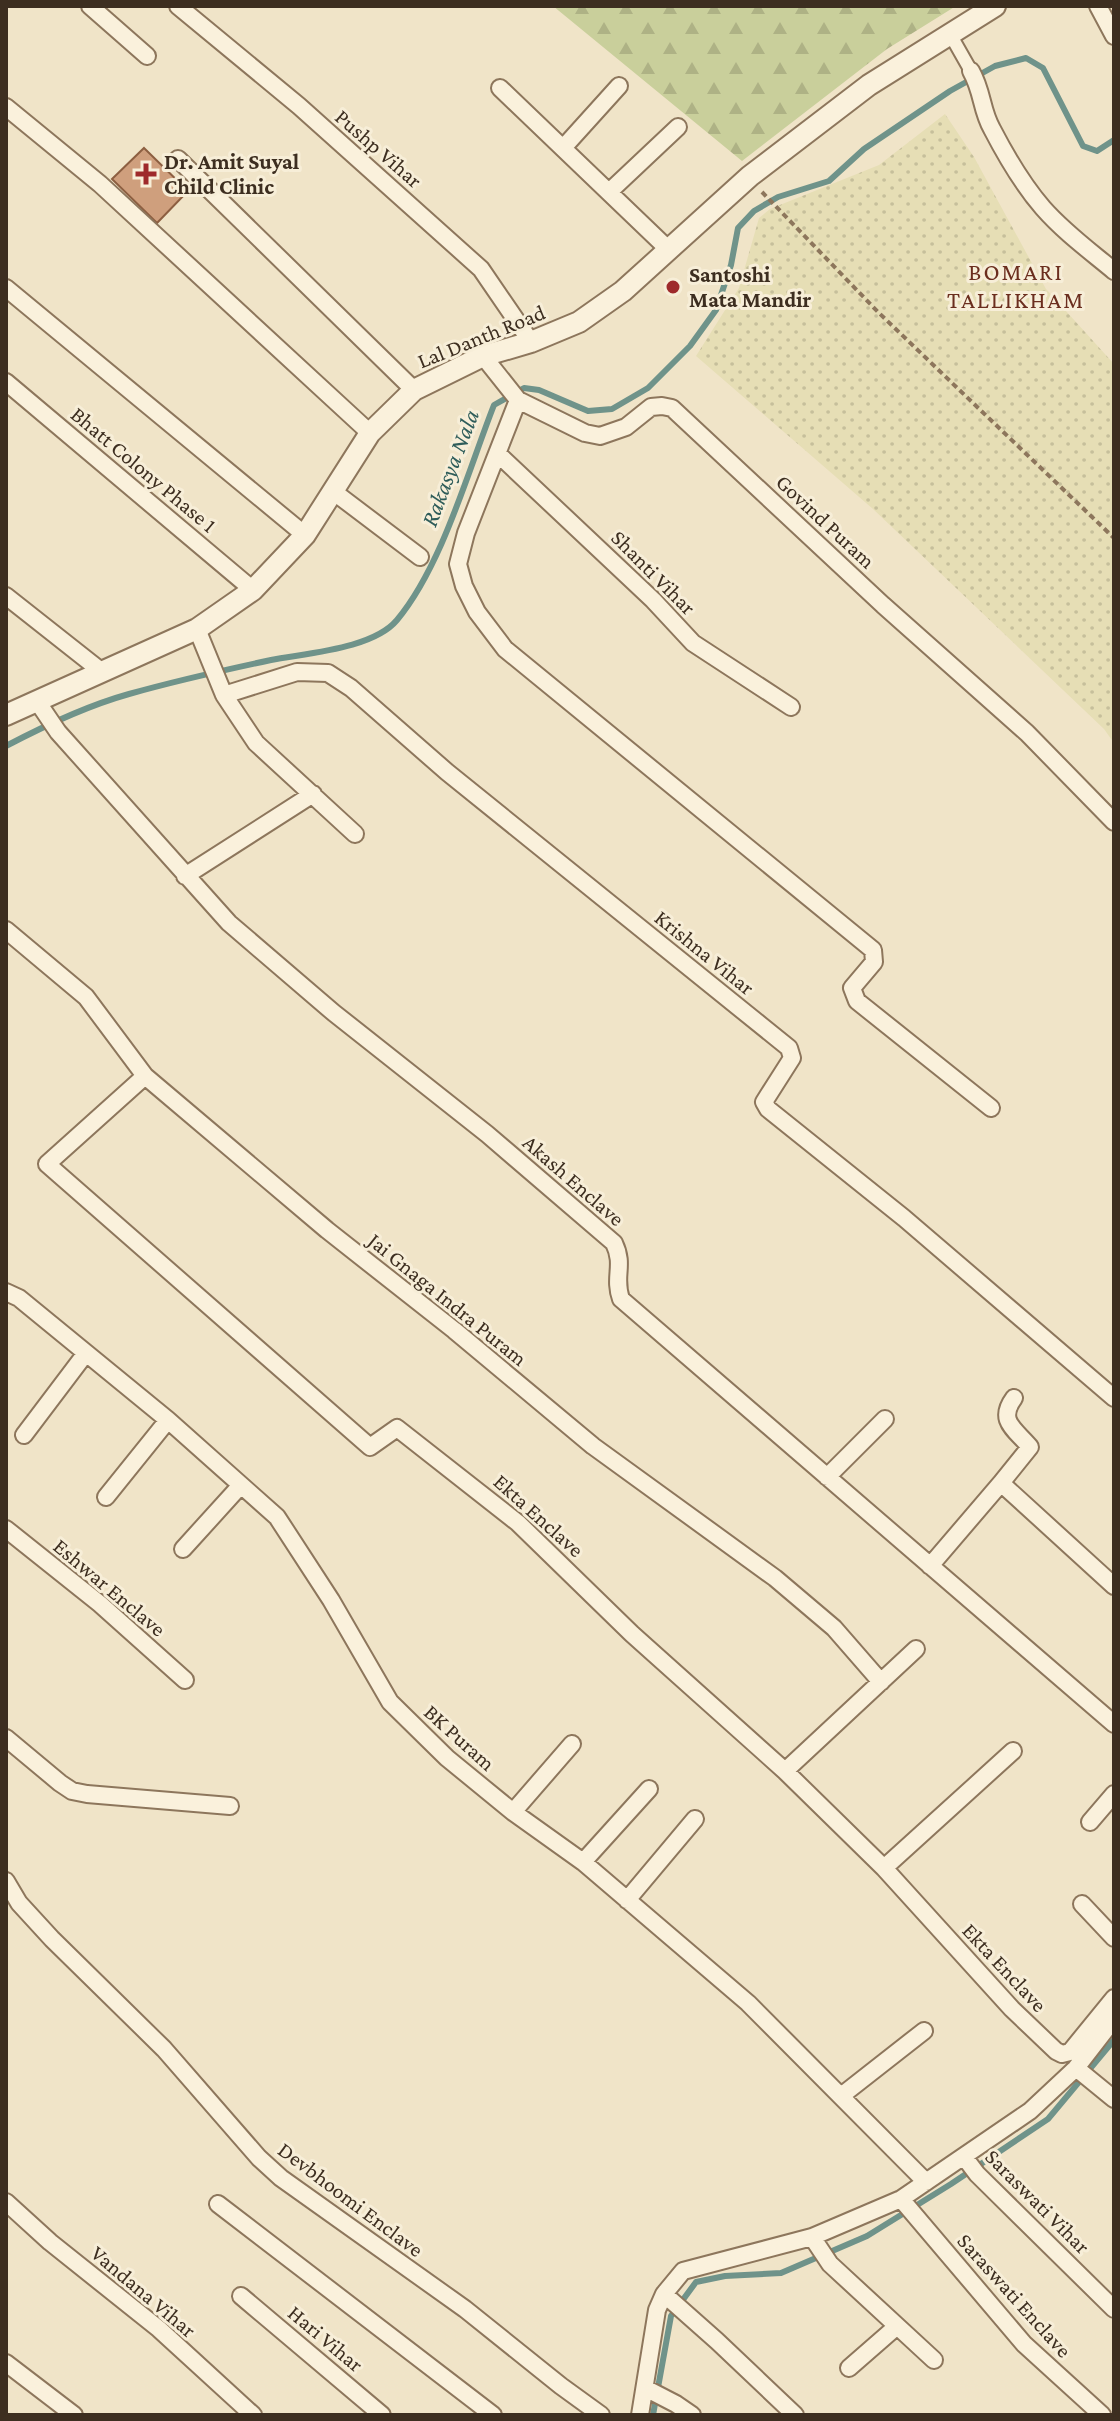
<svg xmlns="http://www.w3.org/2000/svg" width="1120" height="2421" font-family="'Crimson Pro',serif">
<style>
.farmland{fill:url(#farmland-dots)}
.forest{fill:url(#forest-firs)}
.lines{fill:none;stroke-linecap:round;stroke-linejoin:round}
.stream{stroke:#6f938a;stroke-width:6}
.building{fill:#cf9f7d;stroke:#8d5f41;stroke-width:2}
.pedestrian-casing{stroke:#8d765c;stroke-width:16}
.minor-casing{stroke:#8d765c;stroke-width:20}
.tertiary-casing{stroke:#8d765c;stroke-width:24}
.path{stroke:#8d765c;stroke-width:4;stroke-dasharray:6 4;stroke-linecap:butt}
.pedestrian{stroke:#faf1dc;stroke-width:12}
.minor{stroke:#faf1dc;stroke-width:16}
.tertiary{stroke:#faf1dc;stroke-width:20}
.poi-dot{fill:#9e2a2b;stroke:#f7eed8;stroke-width:3}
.labels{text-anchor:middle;stroke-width:6;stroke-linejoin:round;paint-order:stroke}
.street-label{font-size:22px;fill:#3d2e20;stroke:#f7eed8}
.poi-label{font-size:22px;font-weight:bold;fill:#3d2e20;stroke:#f7eed8;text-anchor:start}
.neighbourhood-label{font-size:24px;letter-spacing:2px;fill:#6b2e1e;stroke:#f7eed8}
.water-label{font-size:24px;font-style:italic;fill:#2f5d5a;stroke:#f7eed8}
</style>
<defs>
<pattern id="farmland-dots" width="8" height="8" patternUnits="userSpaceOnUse" patternTransform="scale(2)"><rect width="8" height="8" fill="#e6deb5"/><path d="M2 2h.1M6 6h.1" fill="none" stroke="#c6bf9b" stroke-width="1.8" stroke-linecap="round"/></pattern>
<pattern id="forest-firs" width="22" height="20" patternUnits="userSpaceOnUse" patternTransform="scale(2)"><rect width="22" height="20" fill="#c9cf9b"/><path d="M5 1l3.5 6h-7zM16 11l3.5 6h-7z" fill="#aeb285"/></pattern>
</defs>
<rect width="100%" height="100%" fill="#f0e4c8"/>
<path class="farmland" d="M 945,114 L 974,157 L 1046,289 L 1114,364 L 1114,743 L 1104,729 L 873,509 L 696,356 L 739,288 L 759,218 L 770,209 L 879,165 Z"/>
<path class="forest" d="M 553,6 L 956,6 L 887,49 L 742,161 Z"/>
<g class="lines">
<path class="stream" d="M 6,746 C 46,725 86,706 129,694 C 175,681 224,670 271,660 C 306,653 373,649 397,620 C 442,566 468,471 494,405 L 524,388 L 539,390 L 588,411 L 612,409 L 648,388 L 690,346 L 716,310 L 731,265 L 738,228 L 754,211 L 778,197 L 829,181 L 864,149 L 950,91 L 995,66 L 1026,58 L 1043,68 L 1083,146 L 1097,151 L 1114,140
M 653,2415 L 671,2316 L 696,2282 L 725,2276 L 781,2273 L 867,2236 L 951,2184 L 1048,2119 L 1114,2040"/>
</g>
<path class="building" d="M 144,148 L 188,191 L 157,223 L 112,179 Z"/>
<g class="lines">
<g class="pedestrian-casing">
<path id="pedestrian" d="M 950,34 L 971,71"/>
</g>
<g class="minor-casing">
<path id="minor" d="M 90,6 L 147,56
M 178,6 L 299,106 L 481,269 L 531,342
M 1098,6 L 1114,36
M 971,71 C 983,92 981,110 992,129 C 1006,156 1023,185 1043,208 C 1064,232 1090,251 1114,271
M 500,88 L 669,250
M 6,107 L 100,184 L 370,433
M 563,148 L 619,86
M 178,159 L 414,390
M 609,192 L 678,127
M 6,288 L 305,535
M 483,356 L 518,400 L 585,433 L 600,436 L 626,427 L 651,407 L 662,406 L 672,408 L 883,605 L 1027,733 L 1114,822
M 6,382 L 253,590
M 518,400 L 466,533 L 458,564 L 464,586 L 477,612 L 505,649 L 873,950 L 874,962 L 852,988 L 857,1001 L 991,1108
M 498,454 L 653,600 L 693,643 L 791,707
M 334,492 L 420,557
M 6,596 L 101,671
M 197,629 L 224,695 L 297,672 L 328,673 L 351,688 L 447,772 L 789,1048 L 792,1058 L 764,1102 L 768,1109 L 904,1218 L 1114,1398
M 224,695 L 256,743 L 355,834
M 37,701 L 58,732 L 229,923 L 334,1013 L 487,1134 L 614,1243 C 625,1266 613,1276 621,1299 L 1114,1724
M 185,876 L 313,794
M 6,930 L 86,997 L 145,1076 L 327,1230 L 454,1330 L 593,1446 L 775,1578 L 834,1628 L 881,1682
M 145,1076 L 47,1164 L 370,1447 L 397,1428 L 518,1523 L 632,1634 L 785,1771 L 884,1868 L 1012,2009 L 1056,2051 L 1062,2054 L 1070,2052 L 1114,1998
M 6,1292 L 19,1298 L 168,1420 L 277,1517 L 331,1600 L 390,1702 L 447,1758 L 513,1812 L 583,1862 L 748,2003 L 926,2182
M 24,1435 L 86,1353
M 827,1477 L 885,1419
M 1001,1483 L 1030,1447 C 1015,1429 997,1421 1014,1398
M 106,1497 L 168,1420
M 6,1529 L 100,1604 L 185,1680
M 183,1549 L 241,1485
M 930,1566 L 1001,1483 L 1114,1586
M 6,1738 L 60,1783 L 72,1791 L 87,1794 L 230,1806
M 785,1771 L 916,1649
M 513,1812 L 572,1744
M 1090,1822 L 1114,1794
M 583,1862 L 649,1789
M 884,1868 L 1013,1751
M 6,1881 L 19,1903 L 52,1939 L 164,2049 L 259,2158 L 281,2178 L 465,2309 L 561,2386 L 601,2415
M 627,1900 L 695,1819
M 1082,1904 L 1114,1938
M 1076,2068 L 1114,2099
M 841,2096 L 924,2031
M 965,2158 L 977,2174 L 1114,2309
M 901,2199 L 1024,2344 L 1102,2415
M 6,2202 L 50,2242 L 159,2329 L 253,2415
M 218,2204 L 493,2415
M 812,2237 L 830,2264 L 934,2360
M 664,2294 L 717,2341 L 795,2415
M 241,2296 L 382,2415
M 6,2363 L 74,2415
M 849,2368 L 896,2327
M 645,2388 L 676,2404 L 692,2415
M 640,2415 L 657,2310 L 664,2294 L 683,2271 L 812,2237 L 901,2199 L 1030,2111 L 1076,2068 L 1114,2019"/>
</g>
<g class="tertiary-casing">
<path id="tertiary" d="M 6,715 L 197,629 L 253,590 L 305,535 L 370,433 L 414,390 L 483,356 L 531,342 L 579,322 L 623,291 L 750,176 L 869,85 L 995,6"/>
</g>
<path class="path" d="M 762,192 L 879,313 L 1114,538"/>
<use href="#pedestrian" class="pedestrian"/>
<use href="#minor" class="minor"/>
<use href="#tertiary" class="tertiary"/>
</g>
<g class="poi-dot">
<path d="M142 162h8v8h8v8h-8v8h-8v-8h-8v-8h8z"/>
<circle cx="673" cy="287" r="8"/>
</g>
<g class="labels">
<g class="street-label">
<text transform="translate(379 148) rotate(41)" y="8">Pushp Vihar</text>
<text transform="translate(481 336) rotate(-22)" y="8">Lal Danth Road</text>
<text transform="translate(144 469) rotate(40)" y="8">Bhatt Colony Phase 1</text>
<text transform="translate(826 521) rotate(43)" y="8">Govind Puram</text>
<text transform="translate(654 572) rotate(45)" y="8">Shanti Vihar</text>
<text transform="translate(705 952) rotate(39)" y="8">Krishna Vihar</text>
<text transform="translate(574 1180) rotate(41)" y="8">Akash Enclave</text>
<text transform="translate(448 1299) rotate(39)" y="8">Jai Gnaga Indra Puram</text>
<text transform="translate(539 1515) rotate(42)" y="8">Ekta Enclave</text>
<text transform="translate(110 1587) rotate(40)" y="8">Eshwar Enclave</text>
<text transform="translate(460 1737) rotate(42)" y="8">BK Puram</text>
<text transform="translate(1005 1967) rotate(47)" y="8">Ekta Enclave</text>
<text transform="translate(351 2199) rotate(37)" y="8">Devbhoomi Enclave</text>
<text transform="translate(1038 2201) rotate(45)" y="8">Saraswati Vihar</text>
<text transform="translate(144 2291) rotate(40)" y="8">Vandana Vihar</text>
<text transform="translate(1015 2295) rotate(48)" y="8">Saraswati Enclave</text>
<text transform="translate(326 2338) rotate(40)" y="8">Hari Vihar</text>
</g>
<g class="poi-label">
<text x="164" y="169">Dr. Amit Suyal<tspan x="164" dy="25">Child Clinic</tspan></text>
<text x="689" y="282">Santoshi<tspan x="689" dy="25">Mata Mandir</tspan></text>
</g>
<g class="neighbourhood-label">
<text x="1016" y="280">BOMARI<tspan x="1016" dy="28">TALLIKHAM</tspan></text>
</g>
<g class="water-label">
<text transform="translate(450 468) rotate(-69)" y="8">Rakasya Nala</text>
</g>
</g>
<rect width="1120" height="2421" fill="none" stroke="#3d2e20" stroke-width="16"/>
</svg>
